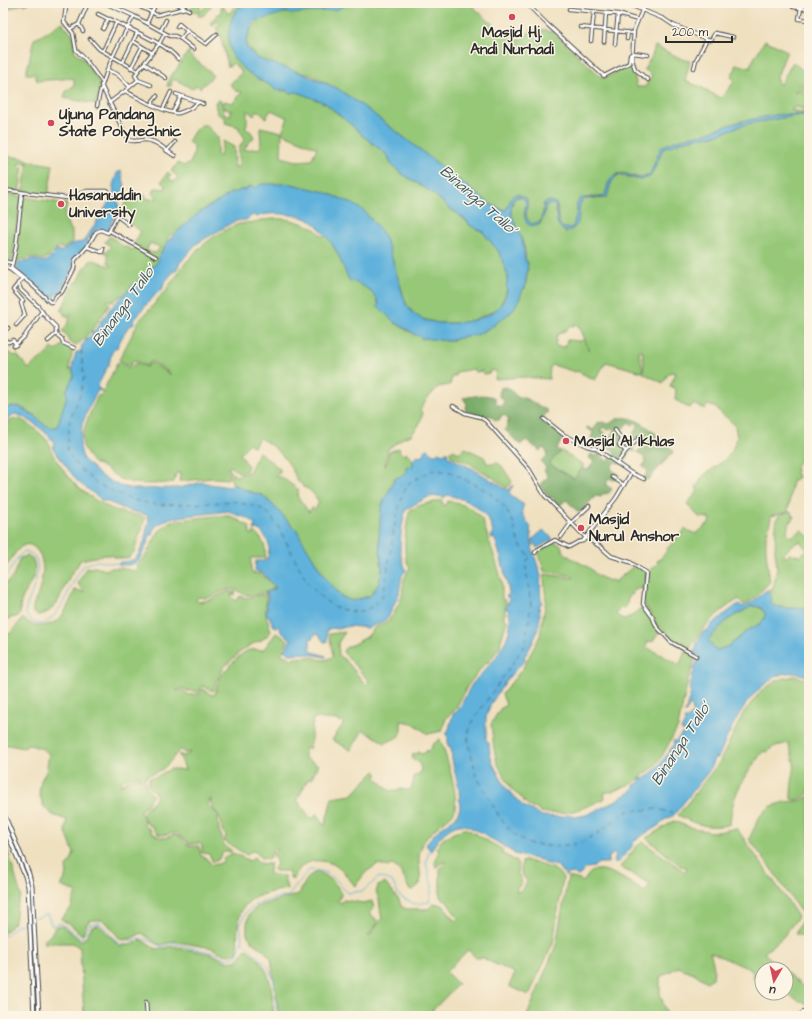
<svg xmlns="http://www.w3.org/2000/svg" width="812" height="1019" font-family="'Architects Daughter',sans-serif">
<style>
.green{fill:#96c878;stroke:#607a52;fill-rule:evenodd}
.forest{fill:#78ac68;stroke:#526c4a;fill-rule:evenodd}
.water{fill:#60b2dc;stroke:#466e84;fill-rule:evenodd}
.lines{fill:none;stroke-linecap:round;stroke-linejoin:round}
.stream{stroke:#60b2dc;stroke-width:1}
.ferry{stroke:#3e5a69;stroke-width:1;stroke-dasharray:5 4;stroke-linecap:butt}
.minor-casing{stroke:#484641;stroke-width:4.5}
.major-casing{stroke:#484641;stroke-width:5}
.minor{stroke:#fff;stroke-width:2.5}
.major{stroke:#fff;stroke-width:3}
.poi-dot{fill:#d1495b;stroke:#fcf5e5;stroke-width:1.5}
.labels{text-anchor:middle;stroke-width:3;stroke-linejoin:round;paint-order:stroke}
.poi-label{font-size:15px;font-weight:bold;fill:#2b2b2b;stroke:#fcf5e5;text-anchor:start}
.water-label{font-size:16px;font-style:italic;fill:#3e5a69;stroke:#fcf5e5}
</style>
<rect width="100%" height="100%" fill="#fcf5e5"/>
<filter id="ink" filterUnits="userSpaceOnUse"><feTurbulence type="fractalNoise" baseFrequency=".025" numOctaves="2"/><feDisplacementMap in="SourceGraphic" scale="8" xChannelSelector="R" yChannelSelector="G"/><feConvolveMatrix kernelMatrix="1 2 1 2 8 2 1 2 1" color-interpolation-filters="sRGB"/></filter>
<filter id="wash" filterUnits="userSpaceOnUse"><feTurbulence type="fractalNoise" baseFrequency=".012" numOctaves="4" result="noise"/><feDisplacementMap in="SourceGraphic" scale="16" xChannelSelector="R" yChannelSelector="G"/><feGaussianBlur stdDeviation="0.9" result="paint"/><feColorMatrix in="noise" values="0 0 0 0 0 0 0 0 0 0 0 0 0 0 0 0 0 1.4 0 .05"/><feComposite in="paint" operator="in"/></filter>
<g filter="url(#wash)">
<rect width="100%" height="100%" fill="#efe0c0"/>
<path class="green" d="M 7,3 L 29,3 L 24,5 L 22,4 L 3,11 L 3,8 Z
M 206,3 L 210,3 L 212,5 L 203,16 L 198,16 L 199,13 L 189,12 L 194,5 L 197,4 L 201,7 L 199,10 L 202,11 L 206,6 Z
M 237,3 L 245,3 L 239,7 L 229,35 L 228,42 L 244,69 L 261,81 L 272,86 L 275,90 L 297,92 L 325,103 L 355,128 L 362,134 L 362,136 L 366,138 L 388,156 L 391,164 L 401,173 L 434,194 L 449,208 L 457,213 L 474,228 L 482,231 L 499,252 L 508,276 L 506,293 L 499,307 L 492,312 L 466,323 L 438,323 L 419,318 L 408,307 L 405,301 L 389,248 L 382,232 L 353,204 L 325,192 L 291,184 L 263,185 L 256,188 L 250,186 L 245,190 L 240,190 L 237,192 L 230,193 L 218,202 L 209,206 L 200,212 L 174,235 L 172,234 L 167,239 L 168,241 C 165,247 158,254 158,261 L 142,279 L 139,280 L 122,296 L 121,295 L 113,302 L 108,300 L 106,301 L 110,304 C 104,313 84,345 74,345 L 68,341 L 68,337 L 62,331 L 66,327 L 72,314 L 69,314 L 69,317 L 64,315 L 64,312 L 61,311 L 75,282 L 78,282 L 83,270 L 92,259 L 111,267 L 112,266 L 108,263 L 108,253 L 107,254 L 103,251 L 107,251 L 111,247 L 105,242 L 110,236 L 124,247 L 127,247 L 132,250 L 136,246 L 134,244 L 141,231 L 127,222 L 131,218 L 125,214 L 128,211 L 123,207 L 130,198 L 133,198 L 135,200 L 142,194 L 144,194 L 148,199 L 157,199 L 157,197 L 152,194 L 155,188 L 165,189 L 166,186 L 161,182 L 168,172 L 171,175 L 169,179 L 174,182 L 178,177 L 171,171 L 178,163 L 183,166 L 189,164 C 193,159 194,153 194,146 L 188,142 L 193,133 L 200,125 L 206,125 L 218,137 L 217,154 L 220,157 L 223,141 L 234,147 L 235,167 L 239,167 L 239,148 L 245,138 L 239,130 L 239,127 L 225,123 L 226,119 L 217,113 L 215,102 L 219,100 L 221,101 L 224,113 L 230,116 L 231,110 L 224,108 L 224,101 L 233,103 L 242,92 L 236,91 L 230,84 L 242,72 L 233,63 L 228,67 L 220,35 L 216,28 L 220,24 L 217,21 L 213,26 L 211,25 L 211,22 L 218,14 L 221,14 L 221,5 L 229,14 ZM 247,110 L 254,116 L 257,110 L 266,118 L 271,110 L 288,118 L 282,132 L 260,127 L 261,148 L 243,150 L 254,137 L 251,132 L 245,128 L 247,124 ZM 282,133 L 317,148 L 311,160 L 297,161 L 281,157 ZM 150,243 L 160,247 L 156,253 L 149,252 L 147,249 Z
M 352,3 L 469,3 C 478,11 506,38 517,40 C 523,41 528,33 532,29 L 545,30 L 549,32 L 552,31 L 601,77 L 606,78 L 629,65 L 632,67 L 637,87 L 645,87 L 652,75 L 644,69 L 651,58 L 655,46 L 682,59 L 690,61 L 685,81 L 701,87 L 720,98 L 727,91 L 734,82 L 731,76 L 736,68 L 736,64 L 751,68 L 749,67 L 765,40 L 787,51 L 776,79 L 780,85 L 793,62 L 809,76 L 808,83 L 809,90 L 807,90 L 807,86 L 799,84 L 798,86 L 806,88 L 806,90 L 795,90 L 794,91 L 808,93 L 805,109 L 795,107 L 791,110 L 804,112 L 808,110 L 809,104 L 809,114 L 776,115 L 743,121 L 719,128 L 704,134 L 692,136 L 675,141 L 662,147 L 650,174 L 640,178 L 623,173 L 617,174 L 608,183 L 607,192 L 603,197 L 590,197 L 577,203 L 577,212 L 573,227 C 554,234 560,213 556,204 L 551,201 L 544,203 L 543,213 L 540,222 L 532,224 C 521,216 529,210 527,199 L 517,194 L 506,210 L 500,209 L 490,204 L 367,109 L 337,89 L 311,75 L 281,68 L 260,59 L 254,55 L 246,45 C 248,24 264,14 285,13 C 290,13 295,14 300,13 C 318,11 335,7 352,3 Z
M 63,22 L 65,27 L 72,33 L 75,52 L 83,58 L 100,84 L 96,104 L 64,98 L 66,91 L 74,86 L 74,78 L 37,81 L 35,74 L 26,74 L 34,39 C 44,36 53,27 63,22 Z
M 192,47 L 193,50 L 188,54 L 208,70 L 213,76 L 200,88 L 197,85 L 192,89 L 177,80 L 172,80 L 171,86 L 167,86 L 170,76 L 176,70 L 187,53 Z
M 794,116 L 804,116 L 806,119 L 809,118 L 809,451 L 806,455 L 804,454 C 798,462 793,468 798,477 L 795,481 L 792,481 L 788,512 L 791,512 L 794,517 C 789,523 787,526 787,534 L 791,537 L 802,530 L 809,537 L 809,547 L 806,549 L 800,541 L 791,546 L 783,555 L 786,557 L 790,554 L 797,555 L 800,557 L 806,550 L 809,549 L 809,606 C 798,610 785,608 774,606 L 771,602 L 770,591 L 774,585 L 777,568 L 775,551 L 776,520 L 779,516 L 787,512 L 771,516 C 771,524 767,530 766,537 C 765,552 768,567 770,582 L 752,600 L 744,605 L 739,599 C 715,613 703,627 689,650 L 675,643 L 657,624 L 644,602 L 647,573 L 658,563 L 657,561 L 660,559 L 667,551 L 667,549 L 685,529 L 696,534 L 710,522 L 709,518 L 699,517 L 687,504 L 698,491 L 696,487 L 704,475 L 722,462 L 731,453 L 737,438 L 735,425 C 731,421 718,411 715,407 L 707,405 L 705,409 L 693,404 L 690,408 C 684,407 681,402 675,400 L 676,389 L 670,386 L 676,373 L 671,372 L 668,374 L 663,383 L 643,373 L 644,364 L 642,351 L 639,351 C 639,358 643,363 642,372 L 606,362 L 595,380 L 577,371 L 575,372 L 553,365 L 550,367 L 549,379 L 524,377 L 495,379 L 496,371 L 490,370 L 490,373 L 484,374 L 483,371 L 475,372 L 473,369 L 456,372 L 456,376 L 452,376 L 450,385 L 438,387 L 427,399 L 420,410 L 423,413 L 419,425 L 411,435 L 403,438 L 388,449 L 385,466 L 388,461 L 389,452 L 399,448 L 400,452 L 403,455 L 407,453 L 413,460 L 414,466 L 412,467 L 407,466 L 406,472 L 394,481 L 382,505 L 379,536 L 382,572 L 378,585 L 370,596 L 352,601 L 340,596 L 324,576 L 298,535 L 299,532 L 284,518 L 275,507 L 262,495 L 250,492 L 233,484 L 230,477 L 232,473 L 236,476 L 249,472 L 259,452 L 280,469 L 280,473 L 277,474 L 276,477 L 281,477 L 299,490 L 297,496 L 309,512 L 312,507 L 314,510 L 316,508 L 319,502 C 315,496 311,489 303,487 L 302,484 L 297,481 C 292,463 276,446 259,438 L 254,447 L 249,443 L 240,454 L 248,466 L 246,471 L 240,473 L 230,466 L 228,469 L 231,472 L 229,473 L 228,479 L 213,478 L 181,481 L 179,481 L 180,473 L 176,473 L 174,482 C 157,484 137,486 121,479 C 112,475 102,464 95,464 C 90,459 84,451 83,445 C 80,432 93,407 98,396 L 101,395 L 118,362 L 130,368 L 136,363 L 147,367 L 151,363 L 171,375 L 167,371 L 151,361 L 147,366 L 134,360 L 130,366 L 119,360 L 136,327 L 137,323 L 151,308 L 162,294 L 168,290 L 167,288 L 179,273 L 179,271 C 195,250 214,233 239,224 C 244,223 249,223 254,222 C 268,219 280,217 294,221 C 306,224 315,227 323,237 L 325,235 L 327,236 L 339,255 L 348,276 L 363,285 L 374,295 L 377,299 L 379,307 L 394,322 L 408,331 L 425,338 L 439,340 L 449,341 L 466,336 L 476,335 L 494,325 L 512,311 L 519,300 L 523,289 L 525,288 L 528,268 L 527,266 L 528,264 L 525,259 C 529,239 500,215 516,197 L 521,197 L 526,202 L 524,215 L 530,225 L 534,226 L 539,225 L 542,220 L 545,205 L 552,204 L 555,205 C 559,216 552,224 566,232 C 579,228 578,215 580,203 L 585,199 L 606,198 C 611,189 608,182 618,175 L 641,180 L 651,176 L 663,149 L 678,143 L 694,138 L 713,136 L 746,124 ZM 576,324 L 581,330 L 589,350 L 583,339 L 581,341 L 567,340 L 565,347 L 555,346 L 557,335 Z
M 3,155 L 27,159 L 26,164 L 19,163 L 18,166 L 23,167 L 19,192 L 3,190 Z
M 28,161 L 53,165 L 48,195 L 23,191 Z
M 3,193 L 21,196 L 12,261 L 3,259 Z
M 24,197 L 67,204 L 64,218 L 72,231 L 72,242 L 63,249 L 59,247 C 54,251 49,259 42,259 C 34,259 34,255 26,260 C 19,258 17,261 14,267 Z
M 62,345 L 73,349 L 69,369 L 69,370 L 72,368 L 74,375 L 57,427 C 46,430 40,421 33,414 L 31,414 L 19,406 L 14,407 L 12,406 L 3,410 L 3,349 L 15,356 L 17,355 L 29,369 C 36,360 46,357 52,348 L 56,351 Z
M 18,418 C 27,422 46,436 50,445 C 51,447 50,449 51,451 C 56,461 71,481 79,488 C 92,499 107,508 124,513 C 131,515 138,514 145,518 L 134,552 L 128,558 L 117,558 L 111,555 L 105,555 L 80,560 C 78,567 73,570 70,576 C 61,592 59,612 38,615 L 33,612 C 32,604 37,599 39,591 C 43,578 46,560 36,549 C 21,533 10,564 3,571 L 3,453 L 7,429 L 10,421 Z
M 465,448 L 484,457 L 487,463 L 494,464 L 496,462 L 502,466 L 512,482 L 507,488 L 492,477 L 473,466 L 471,464 L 451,456 L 450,451 L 454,450 L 458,453 Z
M 560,450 L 584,465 L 575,479 L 549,464 Z
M 442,500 L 443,505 L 446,505 L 448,501 L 463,505 L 472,509 L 482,519 L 499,571 L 502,583 L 502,599 L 505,600 L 505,614 L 503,618 L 507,620 L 500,644 L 501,645 L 488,663 L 486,662 L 468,685 L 455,710 L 446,718 L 442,731 L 428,734 L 413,723 L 401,721 L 401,734 C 396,739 391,740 385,743 L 363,730 L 351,750 L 332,740 L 344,723 L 337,720 L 313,718 L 310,748 L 305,748 L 305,758 L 318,765 L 311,779 L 308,779 L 297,800 L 311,819 L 317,813 L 321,819 L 321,822 L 325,825 L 332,798 L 352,795 L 375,771 L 378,775 L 375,777 L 390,791 L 401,789 L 408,790 L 411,789 L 413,783 L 414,776 L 416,774 L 419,775 L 421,769 L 419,762 L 413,760 L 412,758 L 413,754 L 416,754 L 419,752 L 421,754 L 425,753 L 426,751 L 431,750 L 432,745 L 440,739 C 445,752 463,805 452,815 C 441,825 426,833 421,848 C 416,860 422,872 420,884 L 413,890 L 409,889 C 405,881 401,867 391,865 L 388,867 L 378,864 L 366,872 L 355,886 C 345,874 338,862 321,861 C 314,860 307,862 301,867 C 297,871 296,876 292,880 L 287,871 L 275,871 L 274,869 L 277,864 L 273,854 L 277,849 L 274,848 L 269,859 L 261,858 L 256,852 L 252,851 L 247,855 L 224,841 L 226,835 L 222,831 C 223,813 214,815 210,801 L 212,800 L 209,800 L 208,805 L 218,815 L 219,831 L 222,837 L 223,844 L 232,851 L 230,852 L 228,851 L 223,852 L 218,860 L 213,862 L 209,854 L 202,853 L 202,845 L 199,843 L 189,844 L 176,832 C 168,834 156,839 153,827 L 147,824 L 143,815 L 144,811 L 157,797 L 154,791 L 148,787 L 149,778 L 156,777 L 170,769 L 185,770 L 182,761 L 179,756 L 179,754 L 183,756 L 189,754 L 190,752 L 184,753 L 181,749 C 169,760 167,772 147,775 L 145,779 L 143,781 L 140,780 L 139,775 L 126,778 L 122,780 L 121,786 L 125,781 L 138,777 L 138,780 L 141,784 L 146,781 L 146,787 L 153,796 L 150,799 L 147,805 L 140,811 L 144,821 L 144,825 L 146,827 L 150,829 L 151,832 C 159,838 165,840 174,834 C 187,838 179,847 199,846 L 201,856 L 206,858 L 212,865 L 218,864 L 223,862 L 224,857 L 233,853 L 250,861 L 254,857 L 259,863 L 271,864 L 269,870 L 269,874 L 284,876 L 287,889 C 242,896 235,907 238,951 L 236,953 L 231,955 L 224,954 L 212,948 L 173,941 L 161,945 L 156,943 L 142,933 L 130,939 L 121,940 L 107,923 L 102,920 L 91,920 L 88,922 L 82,935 L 71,925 L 61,919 L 71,908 L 76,892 L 61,886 L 67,875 L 66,867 L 71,861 L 74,853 L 65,830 L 67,820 L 53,815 L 44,807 L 39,793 L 41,780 L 46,772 L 49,754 L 43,749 L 27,744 L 24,748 L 3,744 L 3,586 L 13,577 L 20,558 L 27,556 L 32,558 C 40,573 28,585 22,599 C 20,603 20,610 20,615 L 15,617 L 7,619 L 4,631 L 10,634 L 23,618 C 32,628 50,628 60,618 C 67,610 71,599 75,590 L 85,592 L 80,587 L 78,583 L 86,568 L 95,567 L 106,570 L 110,568 L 123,568 L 133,571 L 138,568 L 137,566 L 146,555 L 159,531 L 171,521 L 216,516 L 230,516 L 249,526 L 250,534 L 253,535 L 253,533 L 255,532 C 263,540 267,547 265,558 L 251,558 L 251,571 L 252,573 L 262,574 L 275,588 C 267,591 256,596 247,595 C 241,594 236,588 229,589 C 219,591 210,601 199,597 L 196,600 L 198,602 L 210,600 L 228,591 L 236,592 L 235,595 L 231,594 L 232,597 L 236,601 L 240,596 L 246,598 L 266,594 L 266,615 L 271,631 L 270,633 L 262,640 L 250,645 L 239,653 L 224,667 L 220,676 L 216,681 L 214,689 L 213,691 L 202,686 L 198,693 L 195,691 L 188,691 L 183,688 L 178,689 L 176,691 L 183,690 L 189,695 L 194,694 L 199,695 L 202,689 L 212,695 L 214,695 C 217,691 216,687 218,683 C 221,674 241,651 250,650 C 254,649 259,650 263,650 L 276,633 L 288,640 L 282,653 L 283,656 L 287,655 L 291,659 C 296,658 302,657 308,657 C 318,657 323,664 333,656 L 329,634 L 345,632 L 338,643 L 339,655 L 348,663 L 366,685 L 369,682 L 367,679 L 343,652 L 344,649 L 367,637 L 374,628 L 388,621 L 393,615 L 402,597 L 404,579 L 410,567 C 401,558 406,521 410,510 L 421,505 Z
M 553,542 L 561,545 C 563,558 582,562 591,569 C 593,571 595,574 598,576 C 602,578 606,579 610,581 L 611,580 L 616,582 L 617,580 L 635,565 L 646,573 L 643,590 L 639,588 L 632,592 L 633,594 L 628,597 L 626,607 L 619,609 L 616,615 L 623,619 C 632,617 638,612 644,605 L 660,631 L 652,642 L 648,641 L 646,647 L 678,664 L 681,662 L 685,651 L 696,656 L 688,680 L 678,727 L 661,758 L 654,767 L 636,781 L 617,790 L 604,793 L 605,797 L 604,799 C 579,810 567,816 540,812 L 537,808 L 532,808 L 523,801 L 524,800 L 512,790 L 497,763 L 494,749 L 491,724 L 500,709 L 506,705 L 502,694 L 523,668 L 540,636 L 546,600 L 544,578 L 545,574 L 573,578 L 573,576 L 544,571 L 538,551 Z
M 752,606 L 760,607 L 765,613 L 766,617 L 760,624 L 747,631 L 729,646 L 718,650 L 716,650 L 708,640 L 727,620 Z
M 794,676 L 809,680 L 809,793 C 803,797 798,802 791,799 C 791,789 792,780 794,771 C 796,763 790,750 788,743 L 773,747 L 767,752 L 763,751 C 745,777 732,791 730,824 C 711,830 694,824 678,815 L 719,763 L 744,712 L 761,691 L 777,680 Z
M 809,796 L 809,937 L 795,934 L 804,916 C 796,907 791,897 784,887 C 773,871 761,855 749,839 L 760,816 L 770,807 L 784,802 L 800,801 Z
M 674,821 C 688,827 703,832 718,832 C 724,831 731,828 737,829 L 785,897 L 798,917 L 783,937 L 764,953 L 782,969 L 762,969 L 762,981 L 753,977 L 752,970 L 710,952 C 713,962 715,967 713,978 L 707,982 L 694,973 L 678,967 L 660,977 L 660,994 L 667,1014 L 658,1014 L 657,1016 L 527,1016 L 556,945 L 568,877 L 580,880 L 583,882 C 586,879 588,874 591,872 C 605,863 632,885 645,892 L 650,884 L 620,867 L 636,847 L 643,842 L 685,872 L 687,868 L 683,866 L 682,867 L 646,838 Z
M 462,829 L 467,829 L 503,850 L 501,853 L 516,861 L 519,865 L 517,872 C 525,886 522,880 516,891 L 519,892 L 525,886 L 527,881 L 521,873 L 522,862 L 525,860 L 554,869 L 563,877 L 553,943 L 529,995 L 509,986 L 515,973 L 486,960 L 485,958 L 476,958 L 468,950 L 446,972 L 458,984 L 427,1016 L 279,1016 L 271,958 L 261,948 L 253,943 L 247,934 L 247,924 L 249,914 L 258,906 L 299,894 C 303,887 306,877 314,873 C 323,869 341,887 341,895 C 340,898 339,899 338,901 L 340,903 L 344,900 L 363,903 L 372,901 L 374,908 L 369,913 L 377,920 L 377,924 L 368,936 L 369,937 L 382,918 C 379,910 381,900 376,892 L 378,886 L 385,883 L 399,900 L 401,906 L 406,909 L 428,909 L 435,903 L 444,906 L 455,921 L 458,918 L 447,902 L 440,897 L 440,868 L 447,862 L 444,862 L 438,865 L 436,869 L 435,863 L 439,850 L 436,849 C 442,836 451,835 462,829 Z
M 3,839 L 6,844 L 21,896 L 17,906 L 15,922 L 3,934 Z
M 61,925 L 81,941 L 86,937 L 92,926 L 99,925 L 120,946 L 130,945 L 142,940 L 156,949 L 165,948 L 172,946 L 211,954 L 229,962 L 238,960 L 246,949 C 273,967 271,987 274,1016 L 84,1016 L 80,948 L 73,943 L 44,943 L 43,941 L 50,936 L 55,927 Z
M 786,972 L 809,992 L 809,1006 L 785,993 L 786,993 Z"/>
<path class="forest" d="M 506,387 L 510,389 L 516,396 L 527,399 L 548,411 L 541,420 L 559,433 L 564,436 L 557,449 L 560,452 L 549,464 L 574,479 L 581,469 L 582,468 L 588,470 L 594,461 L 589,458 L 591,454 L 596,457 L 599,453 L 608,462 L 615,451 L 596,440 L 592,443 L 590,441 L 593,432 L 586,428 L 587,427 L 594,430 L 597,423 L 603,422 L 609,424 C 612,422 616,419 620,418 C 639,414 661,439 674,451 L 648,480 L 644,478 L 648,471 L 642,466 L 645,463 L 644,460 L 645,458 L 637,452 L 646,443 L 644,440 L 636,443 L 633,448 L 635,451 L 635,452 L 631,451 L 627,454 L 628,456 L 622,464 L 614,462 L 611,469 L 619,475 L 617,479 L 613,480 L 609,478 L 606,485 L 612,489 L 609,493 L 603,494 L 601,497 L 596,496 L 580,512 L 578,512 L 566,500 L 558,507 L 554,501 L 553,497 L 549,498 L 541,486 L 542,482 L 548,477 L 544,470 L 546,468 L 541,461 L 547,456 L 547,451 L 542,448 L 540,451 L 526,440 L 520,445 L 505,430 L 509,419 L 503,414 L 499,420 L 495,420 L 490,415 L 485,419 L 478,414 L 465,411 L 467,404 L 463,398 C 474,396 486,393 495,398 L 496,404 L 502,406 L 504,400 L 499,396 L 500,388 ZM 628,422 L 633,425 L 635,422 L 638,424 L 631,439 L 633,442 L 628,445 L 622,441 L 625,437 L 616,431 L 618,428 L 622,430 ZM 602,427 L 609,430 L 611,427 L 615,430 L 612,434 L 610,435 L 608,440 L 604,438 L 606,433 L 601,431 Z"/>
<path class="water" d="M 245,3 L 352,3 L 335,10 L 290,14 L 287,12 L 256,21 L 251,27 L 246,42 L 246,47 L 252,53 L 259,59 L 296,71 L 337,88 L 367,109 L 490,204 L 500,209 L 506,210 L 512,196 L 517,194 C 540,202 516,212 532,224 L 540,222 L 543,213 L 544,203 L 551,201 L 556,203 C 560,213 554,234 573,227 L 577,212 L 577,203 L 581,198 L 603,197 C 607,192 606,187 609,182 C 616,168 629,177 640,178 L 650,174 L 661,147 L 675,141 L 692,136 L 704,134 L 719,128 L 743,121 L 776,115 L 809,114 L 809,118 L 807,119 L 804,116 L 794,116 L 746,124 L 713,136 L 694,138 L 678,143 L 663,149 L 651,176 L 641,180 L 618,175 C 608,182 611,189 606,198 L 585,199 L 580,203 C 578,217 582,227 566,232 C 552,224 559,216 555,205 L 552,204 L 546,205 L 544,216 L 539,225 C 522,230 524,214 526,202 L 521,197 L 516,197 C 504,211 518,226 522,240 C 524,247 524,256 526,262 L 528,262 L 525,288 L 523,289 L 519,300 L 512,311 L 494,325 L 477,335 L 466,336 L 449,341 L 439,340 L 425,338 L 422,339 L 418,335 L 414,335 L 413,333 L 394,322 L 379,307 L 377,307 L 379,304 C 375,291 361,284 349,280 C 341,263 337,246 322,232 L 322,231 C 317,226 313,221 307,219 C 296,214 266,211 257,217 L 253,215 L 246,220 L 235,221 L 196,244 L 179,264 L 176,271 L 174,271 L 164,283 L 163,288 C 159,290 139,312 138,316 L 133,320 L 134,324 L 128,327 L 117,346 L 118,347 L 115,348 L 112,352 L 109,364 L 97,387 L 102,391 L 98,390 L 86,414 L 82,425 L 80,447 L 83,459 L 101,476 L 120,486 L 134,489 L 179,488 L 203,482 L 209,484 L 230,487 L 233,484 L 250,492 L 262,495 L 275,507 L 294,528 L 299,532 L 299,535 L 324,576 L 340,596 L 352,601 L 370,596 L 378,585 L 382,572 L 379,536 L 381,509 L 384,500 L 394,481 L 393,479 L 404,475 L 406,472 L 406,467 L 407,466 L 413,467 L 413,460 L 416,457 L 425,455 L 425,450 L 428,449 L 433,454 L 436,454 L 438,452 L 443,454 L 446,452 L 448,452 L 447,456 L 475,470 L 504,488 L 508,490 L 512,485 L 513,486 L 509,492 L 511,496 L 524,505 L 522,508 L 523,515 L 531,528 L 530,529 L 532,538 L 530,539 L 533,545 L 532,548 L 541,576 C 540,579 540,600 542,603 L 539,606 C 543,623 534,643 524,657 L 526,659 C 523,663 520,665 517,668 C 507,679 488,704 486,718 C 485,724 487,733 486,740 L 489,743 L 490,754 L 493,764 L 506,788 L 523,806 L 542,816 L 563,817 L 567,815 L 575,817 L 586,815 L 612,803 L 634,789 L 634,785 L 640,782 L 640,779 L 643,778 L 644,779 C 657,770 666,757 674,744 L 673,741 L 676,741 L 682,734 L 684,734 L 685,732 L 681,730 L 685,722 L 684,719 L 688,719 L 693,712 L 692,706 L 690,705 L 685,713 L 691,692 L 690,684 L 692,680 L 692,674 L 695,672 L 693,669 L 700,657 L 694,653 C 697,645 699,631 708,630 L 712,624 L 737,605 L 739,604 L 743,607 C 756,602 757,595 769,589 L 771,602 L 774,606 C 786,608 798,610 809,606 L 809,677 C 800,674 791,671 782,674 C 778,675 774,678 771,680 C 744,697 730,730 718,758 L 715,757 L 709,771 L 673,816 L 664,820 L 661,824 L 635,840 L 631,848 L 616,864 L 614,860 L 616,857 L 614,853 L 608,858 L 608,863 L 598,863 L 594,867 L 586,868 L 580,875 L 577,876 L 574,873 L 568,874 L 566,877 L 564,874 L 565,873 L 561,871 L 558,866 L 544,863 L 544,861 C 535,858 524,857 514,854 L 514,853 L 492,839 L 487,837 C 484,833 481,832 476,830 C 473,829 469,826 465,825 C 451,822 436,840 431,851 L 426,845 L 435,833 L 456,817 L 460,808 L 459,789 L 452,760 L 451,747 L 448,746 L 448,737 L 446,735 L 449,729 L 453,714 L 458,711 L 472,684 L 495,659 L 506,640 L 510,629 L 509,627 L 511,626 L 509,622 L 510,622 L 510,615 L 508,613 L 509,610 L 506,609 L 507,602 L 509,603 L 509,599 L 506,596 L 509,595 L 509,592 L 502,562 L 495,539 L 492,538 L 491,536 L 493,535 C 492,512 467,498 446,495 L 444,498 L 441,496 L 428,497 L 406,509 C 403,518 398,547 401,556 C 403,561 404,565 406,571 L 402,575 L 399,594 L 388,618 L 382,622 L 368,628 L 350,626 L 337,629 L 331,628 L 327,630 L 327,642 L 324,642 L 319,635 L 316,634 L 310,640 L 310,649 L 313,652 L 326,656 L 326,657 L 302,653 L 290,654 L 285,650 L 291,639 L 281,632 L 279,626 L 276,627 L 273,625 L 269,616 L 267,615 L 266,610 L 268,607 L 266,606 L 266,604 L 267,603 L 268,594 L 265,593 L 276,588 L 263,573 L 255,571 L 256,561 L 264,561 L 267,559 C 272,547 268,537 258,529 L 254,530 L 255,524 C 248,515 236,517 229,511 L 170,518 L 156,526 L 152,532 L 153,534 L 150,535 L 148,541 L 149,543 L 147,544 L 138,562 L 129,565 L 119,565 L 120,562 C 126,562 133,561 137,557 L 145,540 L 147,527 L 149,523 L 147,515 L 130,511 L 105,501 L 101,501 L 101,499 L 78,482 L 53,449 L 54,443 C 49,433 25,415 14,414 C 5,419 5,429 3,438 L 3,410 L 12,406 L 14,407 L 18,406 L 31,414 L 36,415 L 35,416 C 42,423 47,429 57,427 L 67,395 L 66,391 L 74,375 L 72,368 L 76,352 L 80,352 L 82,348 L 81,346 L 85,342 L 85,340 L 86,339 L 87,340 L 93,333 L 91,332 C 96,331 98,327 101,323 L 100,321 L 102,321 L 110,309 L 136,282 L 142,279 L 158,261 L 158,256 L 162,252 L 168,241 L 178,231 L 200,212 L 226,197 L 230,193 L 237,192 L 240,190 L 245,190 L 251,186 L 256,188 L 261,184 L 291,184 L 325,192 L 353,204 L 364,211 L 382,232 L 389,248 L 405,301 C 408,308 412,314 419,317 C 438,329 485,323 500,306 C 504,301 506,295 507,289 L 506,287 L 508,276 L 499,252 L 482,231 L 474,228 L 472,226 L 469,225 L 468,222 L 457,213 L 449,208 L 434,194 L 401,173 L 391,164 L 388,156 L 366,138 L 362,136 L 362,134 L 355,128 L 325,103 L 297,92 L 290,93 L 286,90 L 275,90 C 272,85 265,83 260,80 C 246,72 231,61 229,44 C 228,40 229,35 229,31 C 230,20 235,9 245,3 ZM 752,606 L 760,607 L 765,613 L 765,617 L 760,624 L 747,631 L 729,646 L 718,650 L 716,650 L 708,640 L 727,620 Z
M 121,171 L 125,186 L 118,200 L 119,212 L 112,221 L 108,232 L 99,228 L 93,233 L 92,237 L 89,238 L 87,241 L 89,243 L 73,261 L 74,265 L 61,293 L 56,294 L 51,302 L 17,269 L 19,262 L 26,262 L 32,259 L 41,261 L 47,261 L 58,250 L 60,252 C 65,250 68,246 72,244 C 77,242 81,244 85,240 L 114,194 L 113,185 L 117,173 Z
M 543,530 L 553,539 L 537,548 L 532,540 Z"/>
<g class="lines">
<path class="stream" d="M 3,579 C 11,571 15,559 24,551 C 50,555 31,594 26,608 C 25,614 27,618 32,621 C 52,634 66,595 73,583 C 76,577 80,571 84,565 L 97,561 L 119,564
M 35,918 L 47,914 L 52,926 L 61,923 L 81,939 L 90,924 L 100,923 L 120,945 C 141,936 142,936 161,947 L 172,943 L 214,953 L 228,959 L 237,956 L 242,941
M 3,935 L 5,936 L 17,925 L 22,924 L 28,921
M 277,1016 L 274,980 L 268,966 L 242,941 L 240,926 L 246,912 L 255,905 L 273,899 L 288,896 L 309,870 C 330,870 335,878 347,893 L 363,891 L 379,877 L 392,881 L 399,896 L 415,904 L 429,902 L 432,886 L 426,863 L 430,848"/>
<path class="ferry" d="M 81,350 L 84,377 L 80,395 L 70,419 L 67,450 L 77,466 L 98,485 L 132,500 L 157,505 L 213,503 L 231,501 L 258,507 L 266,511 L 278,526 L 308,584 L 320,596 L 332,606 L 344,610 L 355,612 L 365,610 L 373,606 L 382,597 L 385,585 L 396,517 L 403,494 L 410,482 L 433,470 L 451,472 L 487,491 L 504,506 L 513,522 L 518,541 L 525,552 L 531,556 L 527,561 L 526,569 L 531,605 L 525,645 L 474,719 L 469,730 L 468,739 L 476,775 L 499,816 L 512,833 L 529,844 L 549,846 L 578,844 L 598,833 L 628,811 L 657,809 L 672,813"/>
</g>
</g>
<g filter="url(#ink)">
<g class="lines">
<g class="minor-casing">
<path id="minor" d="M 57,3 L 66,7 L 64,22 L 73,33 L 76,50 L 85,59 L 102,82
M 105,3 L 134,16 L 170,36 L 175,36 L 181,39 L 187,31 L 206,44 L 217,34
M 138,3 L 137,5 L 157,15 L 185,8
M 176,3 L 189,10
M 526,3 L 548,25 L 604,76 L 629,63 L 630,55 L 633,53 L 648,55
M 588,3 L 620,6 L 627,4 L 635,7 L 664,19 L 673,25 L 707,39 L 696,60 L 694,68
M 645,3 L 634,30 L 632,60 L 635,69 L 648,80
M 656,4 L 657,3
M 793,7 L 801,8 L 801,3
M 142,8 L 145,3
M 569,9 L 618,14 L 638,20
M 809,9 L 801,8 L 799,19 L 809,20
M 98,14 L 108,19
M 147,23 L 156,3
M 79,24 L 83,31
M 177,27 L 179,24 L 187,31
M 580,27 L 633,33
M 70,29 L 79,24 L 88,3
M 103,29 L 108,19 L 110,19 C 128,29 166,43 178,59
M 161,30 L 166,20
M 90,39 L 99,49 L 138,71
M 181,39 L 194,49
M 627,39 L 628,32
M 707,39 L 711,40 L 715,33 L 733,37
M 133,41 L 151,52
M 591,41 L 594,12
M 604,42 L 606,13
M 615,44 L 618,14
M 103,51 L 116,23
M 123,62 L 137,33
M 144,63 L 166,78
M 131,68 L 142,47
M 107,70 L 117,74 L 130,87
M 138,80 L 125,91 C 136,97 168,115 179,113 C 186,111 193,107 199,102 L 203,104
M 101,85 L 128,140 C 136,143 143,138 151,141 C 160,143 167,152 175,156
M 151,85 L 138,80 L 135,75 L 159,44 L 165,33
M 176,94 L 198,102
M 109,103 L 125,91
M 153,105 L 153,101 L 157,96
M 97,106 C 103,73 117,46 134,16
M 163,109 L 171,92
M 173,112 L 181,96
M 167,151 L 175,142
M 3,190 L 67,198 L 87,191 L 107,191 L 114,194
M 110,231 L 156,257
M 87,247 L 102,252 L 103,249
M 3,261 L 12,263
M 3,266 L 11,270
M 11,268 L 31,284 L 50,302 L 52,302 L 57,295 L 62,292 L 74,269 L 75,260 L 87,247 L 96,232 L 101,230 L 108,233 L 117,216 L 129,225
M 18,283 L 21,290 L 38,306 L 46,317 L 56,327 L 56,334 L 48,341
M 16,325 L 25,315 L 21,303 L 23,301 L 13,290 L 22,279 L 11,270 L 16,247 L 22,193
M 3,332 L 8,328
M 56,334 L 62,339 L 63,343 L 74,348
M 3,335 L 7,342 L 9,342 L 13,340 L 16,345
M 14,346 L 24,337 L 42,311
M 453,406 L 465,413 L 480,417 L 486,421 L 529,469 L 545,496 L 586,538 L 601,547 L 611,556 L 630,562 L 646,573 L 643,604 L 653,618 L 656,626 L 671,642 L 696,656
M 615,430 L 622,440 L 619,445 L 626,451
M 617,463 L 626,451 L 639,438
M 631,473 L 644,479
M 612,477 L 624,485
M 561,537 L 571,523 L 589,506
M 535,553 L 537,550 L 555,540 L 569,547 L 578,542 L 583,541 L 616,498 L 631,473 L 595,448 L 587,446 L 564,435 L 544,419
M 146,1002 L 147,1016
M 798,1016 L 809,1008"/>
</g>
<g class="major-casing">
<path id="major" d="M 3,812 L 29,874 L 32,886 L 39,1016
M 3,823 L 25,876 L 28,886 L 34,1016"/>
</g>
<use href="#minor" class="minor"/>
<use href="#major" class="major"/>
</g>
</g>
<g class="poi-dot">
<circle cx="512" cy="17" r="4"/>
<circle cx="51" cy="123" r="4"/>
<circle cx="61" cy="204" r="4"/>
<circle cx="566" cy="441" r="4"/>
<circle cx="581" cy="528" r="4"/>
</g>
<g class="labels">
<g class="poi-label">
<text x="512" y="37" text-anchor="middle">Masjid Hj.<tspan x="512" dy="17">Andi Nurhadi</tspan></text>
<text x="59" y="119">Ujung Pandang<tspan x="59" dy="17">State Polytechnic</tspan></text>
<text x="69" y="200">Hasanuddin<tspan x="69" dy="17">University</tspan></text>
<text x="574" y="446">Masjid Al Ikhlas</text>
<text x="589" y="524">Masjid<tspan x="589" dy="17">Nurul Anshor</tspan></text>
</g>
<g class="water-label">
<text transform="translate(479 199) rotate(41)" y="6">Binanga Tallo'</text>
<text transform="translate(123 305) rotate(-54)" y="6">Binanga Tallo'</text>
<text transform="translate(680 743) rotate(-57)" y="6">Binanga Tallo'</text>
</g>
</g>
<rect width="812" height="1019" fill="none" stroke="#fcf5e5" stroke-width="16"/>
<g transform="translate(774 981) rotate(189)"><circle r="19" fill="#fcf5e5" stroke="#a8a49b"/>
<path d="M0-3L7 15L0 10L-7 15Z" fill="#d1495b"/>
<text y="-6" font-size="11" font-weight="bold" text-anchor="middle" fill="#2b2b2b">U</text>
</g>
<path d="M666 36v6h66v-6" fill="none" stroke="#2b2b2b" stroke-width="2"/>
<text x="672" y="36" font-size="12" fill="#2b2b2b" stroke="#fcf5e5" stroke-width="3" paint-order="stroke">200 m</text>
</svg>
